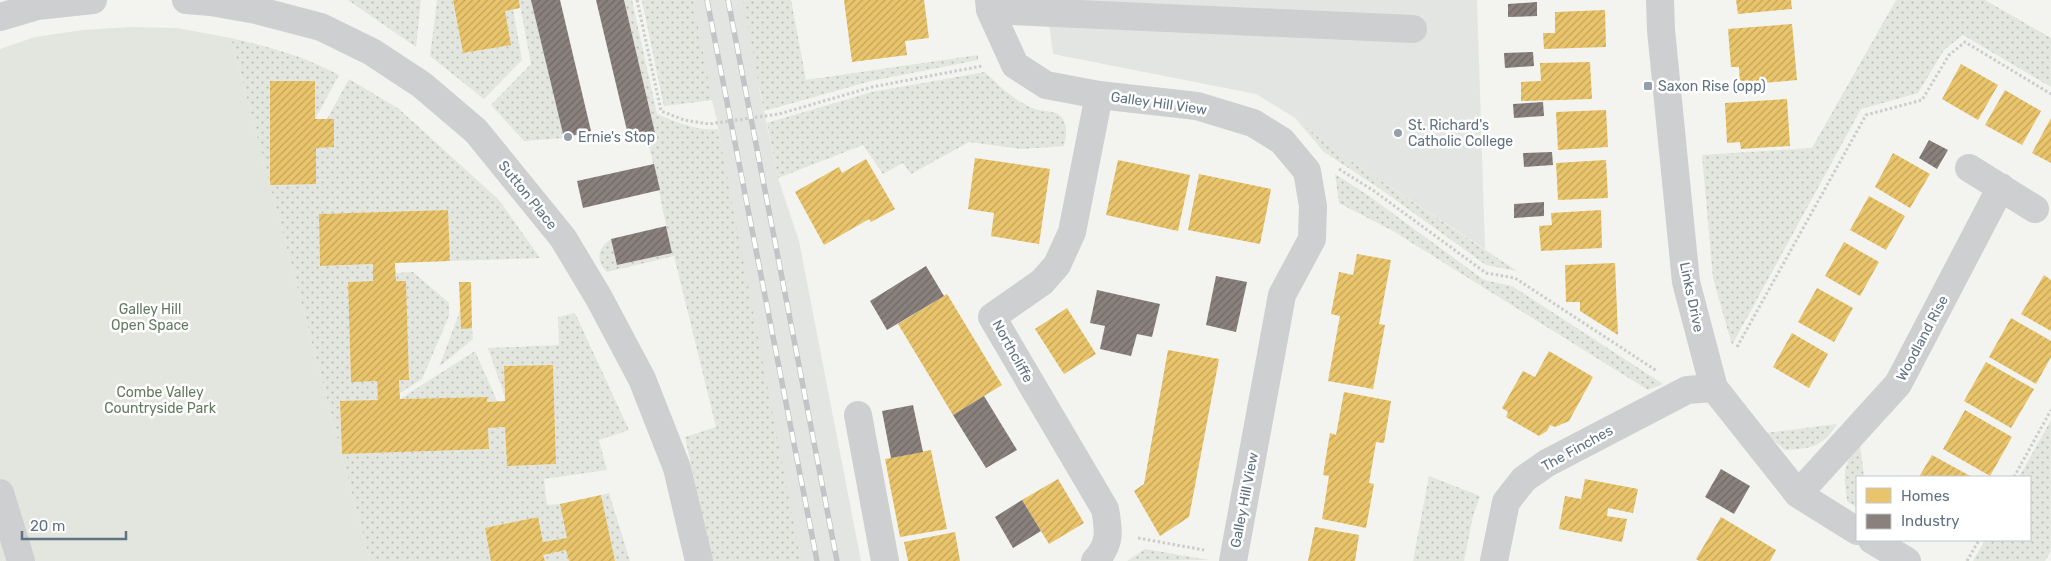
<svg xmlns="http://www.w3.org/2000/svg" width="2051" height="561" font-family="Rubik,sans-serif">
<style>
.built{fill:#e3e5e3}
.grass{fill:url(#grass-dots)}
.green{fill:#e2e6de}
.homes{fill:url(#homes-hatch)}
.industry{fill:url(#industry-hatch)}
.lines{fill:none;stroke-linecap:round;stroke-linejoin:round}
.path{stroke:#ccc;stroke-width:3;stroke-dasharray:2.5 2.5;stroke-linecap:butt}
.minor{stroke:#cecfd0;stroke-width:28}
.rail-casing{stroke:#c3c4c5;stroke-width:5.5}
.rail{stroke:#fff;stroke-width:4;stroke-dasharray:11;stroke-linecap:butt}
.poi-dot{fill:#949fa9;stroke:#fff;stroke-width:2}
.labels{text-anchor:middle;stroke-width:5;stroke-linejoin:round;paint-order:stroke}
.poi-label{font-size:14px;fill:#617283;stroke:#fff;text-anchor:start}
.street-label{font-size:14px;fill:#617283;stroke:#fff}
.park-label{font-size:14px;fill:#647a60;stroke:#fff}
</style>
<defs>
<pattern id="grass-dots" width="8" height="8" patternUnits="userSpaceOnUse" patternTransform="scale(1.25)"><rect width="8" height="8" fill="#e2e6de"/><path d="M2 2h.1M6 6h.1" fill="none" stroke="#bbbfb9" stroke-width="1.8" stroke-linecap="round"/></pattern>
<pattern id="homes-hatch" width="6" height="6" patternUnits="userSpaceOnUse" patternTransform="scale(1.25)"><rect width="6" height="6" fill="#e9c46a"/><path d="M-1 1l2-2M0 6l6-6M5 7l2-2" fill="none" stroke="#c0a45d"/></pattern>
<pattern id="industry-hatch" width="6" height="6" patternUnits="userSpaceOnUse" patternTransform="scale(1.25)"><rect width="6" height="6" fill="#8a817c"/><path d="M-1 1l2-2M0 6l6-6M5 7l2-2" fill="none" stroke="#6f6967"/></pattern>
</defs>
<rect width="100%" height="100%" fill="#f3f3f0"/>
<path class="built" d="M 642,0 L 791,0 L 798,40 L 759,88 L 778,178 L 799,241 L 861,561 L 752,561 L 724,161 L 716,117 L 712,100 L 664,106 Z
M 1046,0 L 1477,0 L 1485,249 L 1333,149 L 1295,118 L 1256,94 L 1053,54 Z"/>
<path class="grass" d="M 348,0 L 421,0 L 416,47 Z
M 437,0 L 453,0 L 463,53 L 511,45 L 505,11 L 513,9 L 522,60 L 484,99 L 430,56 Z
M 519,0 L 531,0 L 564,138 L 524,141 L 491,105 L 531,64 Z
M 624,0 L 632,0 L 657,114 C 676,122 696,131 718,129 L 801,561 L 712,561 L 685,437 L 716,427 L 674,256 L 607,272 C 595,261 598,247 611,239 L 618,265 L 672,253 L 647,135 L 655,132 Z
M 642,0 L 693,0 L 712,100 L 664,106 Z
M 743,0 L 791,0 L 806,80 L 978,55 L 978,60 L 871,81 L 764,111 Z
M 1896,0 L 1985,0 L 2051,38 L 2051,87 L 1963,35 L 1944,50 L 1918,93 L 1861,109 L 1732,345 L 1713,278 L 1702,155 L 1812,148 Z
M 231,38 C 270,47 303,56 339,75 L 315,119 L 315,81 L 270,81 L 270,184 L 316,184 L 316,148 L 334,147 L 334,119 L 327,119 L 349,79 L 399,109 L 499,200 L 540,258 L 450,261 L 448,210 L 319,214 L 320,266 L 373,264 L 373,281 L 348,282 L 351,381 L 377,381 L 378,400 L 340,402 L 342,454 L 489,449 L 488,428 L 505,427 L 507,466 L 556,464 L 553,365 L 504,366 L 504,394 L 488,348 L 559,345 L 558,317 L 575,313 L 629,430 L 599,440 L 607,470 L 544,479 L 547,505 L 560,504 L 567,538 L 543,542 L 538,517 L 485,528 L 491,561 L 370,561 Z
M 985,72 C 1000,86 1015,102 1035,109 C 1044,112 1058,110 1063,119 C 1068,128 1066,137 1064,146 L 1022,149 L 969,142 L 911,174 L 903,163 L 883,174 L 863,145 L 778,178 L 767,123 L 872,92 Z
M 1295,118 L 1333,149 L 1517,271 L 1486,265 L 1379,188 L 1324,152 Z
M 1335,174 L 1369,196 L 1484,280 L 1512,286 L 1663,384 L 1648,390 L 1393,231 L 1339,203 Z
M 413,272 L 449,303 L 449,316 L 422,379 L 400,393 L 399,380 L 409,380 L 406,281 L 396,281 L 396,273 Z
M 460,311 L 461,328 L 472,328 L 473,339 L 439,367 Z
M 475,351 L 497,401 L 487,402 L 487,397 L 400,399 Z
M 2051,420 L 2051,551 L 2045,561 L 1973,561 L 1985,540 L 2030,540 L 2030,477 L 2019,477 Z
M 1837,424 C 1821,448 1812,448 1785,450 L 1765,433 Z
M 1860,444 L 1864,477 L 1857,477 L 1857,508 L 1847,501 C 1844,474 1841,465 1860,444 Z
M 1429,476 L 1480,496 L 1473,516 L 1464,561 L 1413,561 Z
M 609,493 L 630,561 L 615,561 L 601,495 Z
M 1145,549 L 1209,560 L 1127,561 Z
M 566,550 L 569,561 L 545,561 L 543,555 Z"/>
<path class="green" d="M 130,27 L 177,28 L 231,38 L 370,561 L 0,561 L 0,49 L 35,37 L 83,30 Z"/>
<path class="homes" d="M 453,0 L 519,0 L 520,8 L 505,11 L 511,45 L 463,53 Z
M 844,0 L 924,0 L 929,38 L 905,41 L 907,55 L 852,62 Z
M 1736,0 L 1791,0 L 1792,9 L 1738,14 Z
M 1605,10 L 1606,47 L 1544,49 L 1543,33 L 1555,33 L 1555,12 Z
M 1792,24 L 1797,80 L 1740,85 L 1739,67 L 1731,67 L 1728,29 Z
M 1590,62 L 1592,99 L 1521,101 L 1521,82 L 1541,81 L 1540,63 Z
M 1961,64 L 1998,85 L 1978,120 L 1942,99 Z
M 270,81 L 315,81 L 315,119 L 334,119 L 334,147 L 316,148 L 316,184 L 270,185 Z
M 2005,90 L 2041,111 L 2022,145 L 1985,125 Z
M 1787,99 L 1790,146 L 1741,149 L 1740,142 L 1727,143 L 1725,103 Z
M 1606,110 L 1608,147 L 1558,150 L 1556,112 Z
M 2051,118 L 2051,163 L 2032,153 Z
M 1893,153 L 1930,174 L 1910,208 L 1875,187 Z
M 975,158 L 1050,169 L 1039,244 L 991,236 L 994,213 L 968,209 Z
M 866,159 L 895,209 L 871,222 L 869,219 L 824,245 L 795,192 L 839,167 L 842,173 Z
M 1118,160 L 1190,175 L 1178,231 L 1106,215 Z
M 1606,160 L 1608,198 L 1558,200 L 1556,163 Z
M 1199,174 L 1271,189 L 1260,244 L 1188,230 Z
M 1869,196 L 1905,216 L 1886,250 L 1850,230 Z
M 448,210 L 450,261 L 395,263 L 396,281 L 406,281 L 409,380 L 399,380 L 400,399 L 487,397 L 487,402 L 505,401 L 504,366 L 553,365 L 556,464 L 507,466 L 505,427 L 488,428 L 489,449 L 342,454 L 340,401 L 378,400 L 377,381 L 351,382 L 348,282 L 373,281 L 373,264 L 320,266 L 319,214 Z
M 1601,210 L 1602,248 L 1541,251 L 1539,226 L 1552,225 L 1551,213 Z
M 1844,242 L 1879,262 L 1860,296 L 1825,276 Z
M 1357,254 L 1391,260 L 1379,324 L 1385,325 L 1373,389 L 1328,381 L 1340,316 L 1331,314 L 1339,272 L 1353,275 Z
M 1615,263 L 1618,335 L 1580,311 L 1580,302 L 1566,302 L 1565,265 Z
M 2044,275 L 2051,280 L 2051,331 L 2021,314 Z
M 459,282 L 471,282 L 472,328 L 461,329 Z
M 1817,288 L 1853,308 L 1834,342 L 1798,322 Z
M 947,294 L 1002,385 L 953,415 L 898,324 Z
M 1067,308 L 1096,354 L 1064,374 L 1035,329 Z
M 2011,318 L 2051,341 L 2051,357 L 2036,384 L 1989,357 Z
M 1792,333 L 1828,354 L 1809,388 L 1773,367 Z
M 1168,350 L 1219,359 L 1189,517 L 1160,536 L 1134,491 L 1144,484 Z
M 1549,351 L 1593,377 L 1569,421 L 1555,427 L 1550,425 L 1547,431 L 1539,436 L 1506,417 L 1508,412 L 1502,408 L 1523,371 L 1535,377 Z
M 1986,362 L 2034,389 L 2011,428 L 1964,401 Z
M 1344,392 L 1391,401 L 1384,443 L 1376,442 L 1369,483 L 1374,484 L 1366,528 L 1322,519 L 1329,476 L 1323,475 L 1330,433 L 1336,435 Z
M 1965,410 L 2012,437 L 1990,476 L 1943,449 Z
M 931,450 L 947,529 L 900,537 L 885,459 Z
M 1932,455 L 1972,477 L 1919,477 Z
M 1058,479 L 1084,523 L 1049,544 L 1022,500 Z
M 1585,479 L 1638,489 L 1633,513 L 1608,508 L 1607,516 L 1627,519 L 1622,542 L 1559,529 L 1565,496 L 1581,499 Z
M 601,495 L 615,561 L 569,561 L 566,550 L 543,555 L 545,561 L 491,561 L 485,528 L 538,517 L 543,542 L 567,538 L 560,504 Z
M 1721,517 L 1776,550 L 1770,561 L 1699,561 L 1696,559 Z
M 1315,527 L 1359,535 L 1355,561 L 1308,561 Z
M 955,532 L 960,561 L 908,561 L 904,542 Z"/>
<path class="industry" d="M 531,0 L 560,0 L 591,131 L 564,138 Z
M 596,0 L 624,0 L 655,133 L 629,139 Z
M 1537,2 L 1537,16 L 1508,17 L 1508,4 Z
M 1533,52 L 1534,66 L 1505,68 L 1504,53 Z
M 1543,102 L 1544,116 L 1514,118 L 1513,104 Z
M 1929,140 L 1948,150 L 1937,169 L 1919,158 Z
M 1552,152 L 1553,165 L 1524,167 L 1523,153 Z
M 654,164 L 660,190 L 583,208 L 577,181 Z
M 1544,202 L 1544,216 L 1514,218 L 1514,204 Z
M 666,226 L 672,253 L 617,265 L 611,239 Z
M 926,266 L 944,296 L 887,330 L 870,301 Z
M 1216,276 L 1247,282 L 1236,332 L 1206,325 Z
M 1097,290 L 1160,304 L 1152,337 L 1137,334 L 1131,356 L 1100,349 L 1105,326 L 1090,323 Z
M 984,396 L 1017,450 L 986,468 L 953,415 Z
M 913,405 L 923,452 L 891,458 L 882,411 Z
M 1721,469 L 1750,486 L 1734,514 L 1705,497 Z
M 1022,500 L 1041,531 L 1013,548 L 995,517 Z"/>
<g class="lines">
<path class="path" d="M 637,0 L 661,111 L 684,120 L 709,124 L 779,114 L 872,87 L 982,66
M 1339,169 L 1374,191 L 1486,273 L 1515,278 L 1657,371
M 1737,347 L 1866,115 L 1922,100 L 1949,55 L 1965,42 L 2051,94
M 2014,477 L 2051,410
M 1138,538 L 1204,550
M 1967,561 L 1979,540"/>
<path class="minor" d="M 186,0 L 211,2 L 256,10 L 321,27 L 372,52 L 422,85 L 476,131 L 563,238 L 599,298 L 642,379 L 677,468 L 699,561
M 989,0 L 990,10 L 1015,65 L 1046,85 L 1099,95 L 1197,106 L 1253,123 L 1282,141 L 1307,171 L 1313,206 L 1312,239 L 1282,295 L 1233,561
M 1660,0 L 1661,30 L 1686,282 L 1714,388 L 1798,494 L 1857,531
M 990,10 L 1413,29
M 0,17 L 37,6 L 93,0
M 1969,168 L 2035,209
M 858,415 L 885,561
M 0,493 L 21,561
M 1798,494 L 1898,384 L 2001,187
M 1872,540 L 1907,561
M 1095,561 C 1111,544 1109,531 1105,509 L 992,317 L 1042,282 L 1057,265 L 1072,232 L 1099,95
M 1494,561 L 1506,502 L 1524,479 L 1547,463 L 1687,390 L 1714,388"/>
<g class="rail-casing">
<path id="rail" d="M 707,0 L 817,561
M 728,0 L 837,561"/>
</g>
<use href="#rail" class="rail"/>
</g>
<g class="poi-dot">
<rect x="1643" y="81" width="10" height="10" rx="2.5"/>
<circle cx="1398" cy="133" r="5"/>
<circle cx="568" cy="137" r="5"/>
</g>
<g class="labels">
<g class="poi-label">
<text x="1658" y="91">Saxon Rise (opp)</text>
<text x="1408" y="130">St. Richard's<tspan x="1408" dy="16">Catholic College</tspan></text>
<text x="578" y="142">Ernie's Stop</text>
</g>
<g class="street-label">
<text transform="translate(1159 103) rotate(8)" y="5">Galley Hill View</text>
<text transform="translate(528 195) rotate(51)" y="5">Sutton Place</text>
<text transform="translate(1692 297) rotate(78)" y="5">Links Drive</text>
<text transform="translate(1922 338) rotate(-62)" y="5">Woodland Rise</text>
<text transform="translate(1013 351) rotate(61)" y="5">Northcliffe</text>
<text transform="translate(1577 448) rotate(-29)" y="5">The Finches</text>
<text transform="translate(1244 500) rotate(-79)" y="5">Galley Hill View</text>
</g>
<g class="park-label">
<text x="150" y="314">Galley Hill<tspan x="150" dy="16">Open Space</tspan></text>
<text x="160" y="397">Combe Valley<tspan x="160" dy="16">Countryside Park</tspan></text>
</g>
</g>
<rect x="1856" y="476" width="175" height="65" fill="#ffffff" stroke="#c0c7cd"/>
<rect x="1866" y="488" width="25" height="15" fill="#e9c46a" stroke="#c0c7cd"/>
<text x="1901" y="501" font-size="15" fill="#617283">Homes</text>
<rect x="1866" y="514" width="25" height="15" fill="#8a817c" stroke="#c0c7cd"/>
<text x="1901" y="526" font-size="15" fill="#617283">Industry</text>
<path d="M22 531v8h104v-8" fill="none" stroke="#617283" stroke-width="2.5"/>
<text x="30" y="531" font-size="15" fill="#617283" stroke="#ffffff" stroke-width="4" paint-order="stroke">20 m</text>
</svg>
